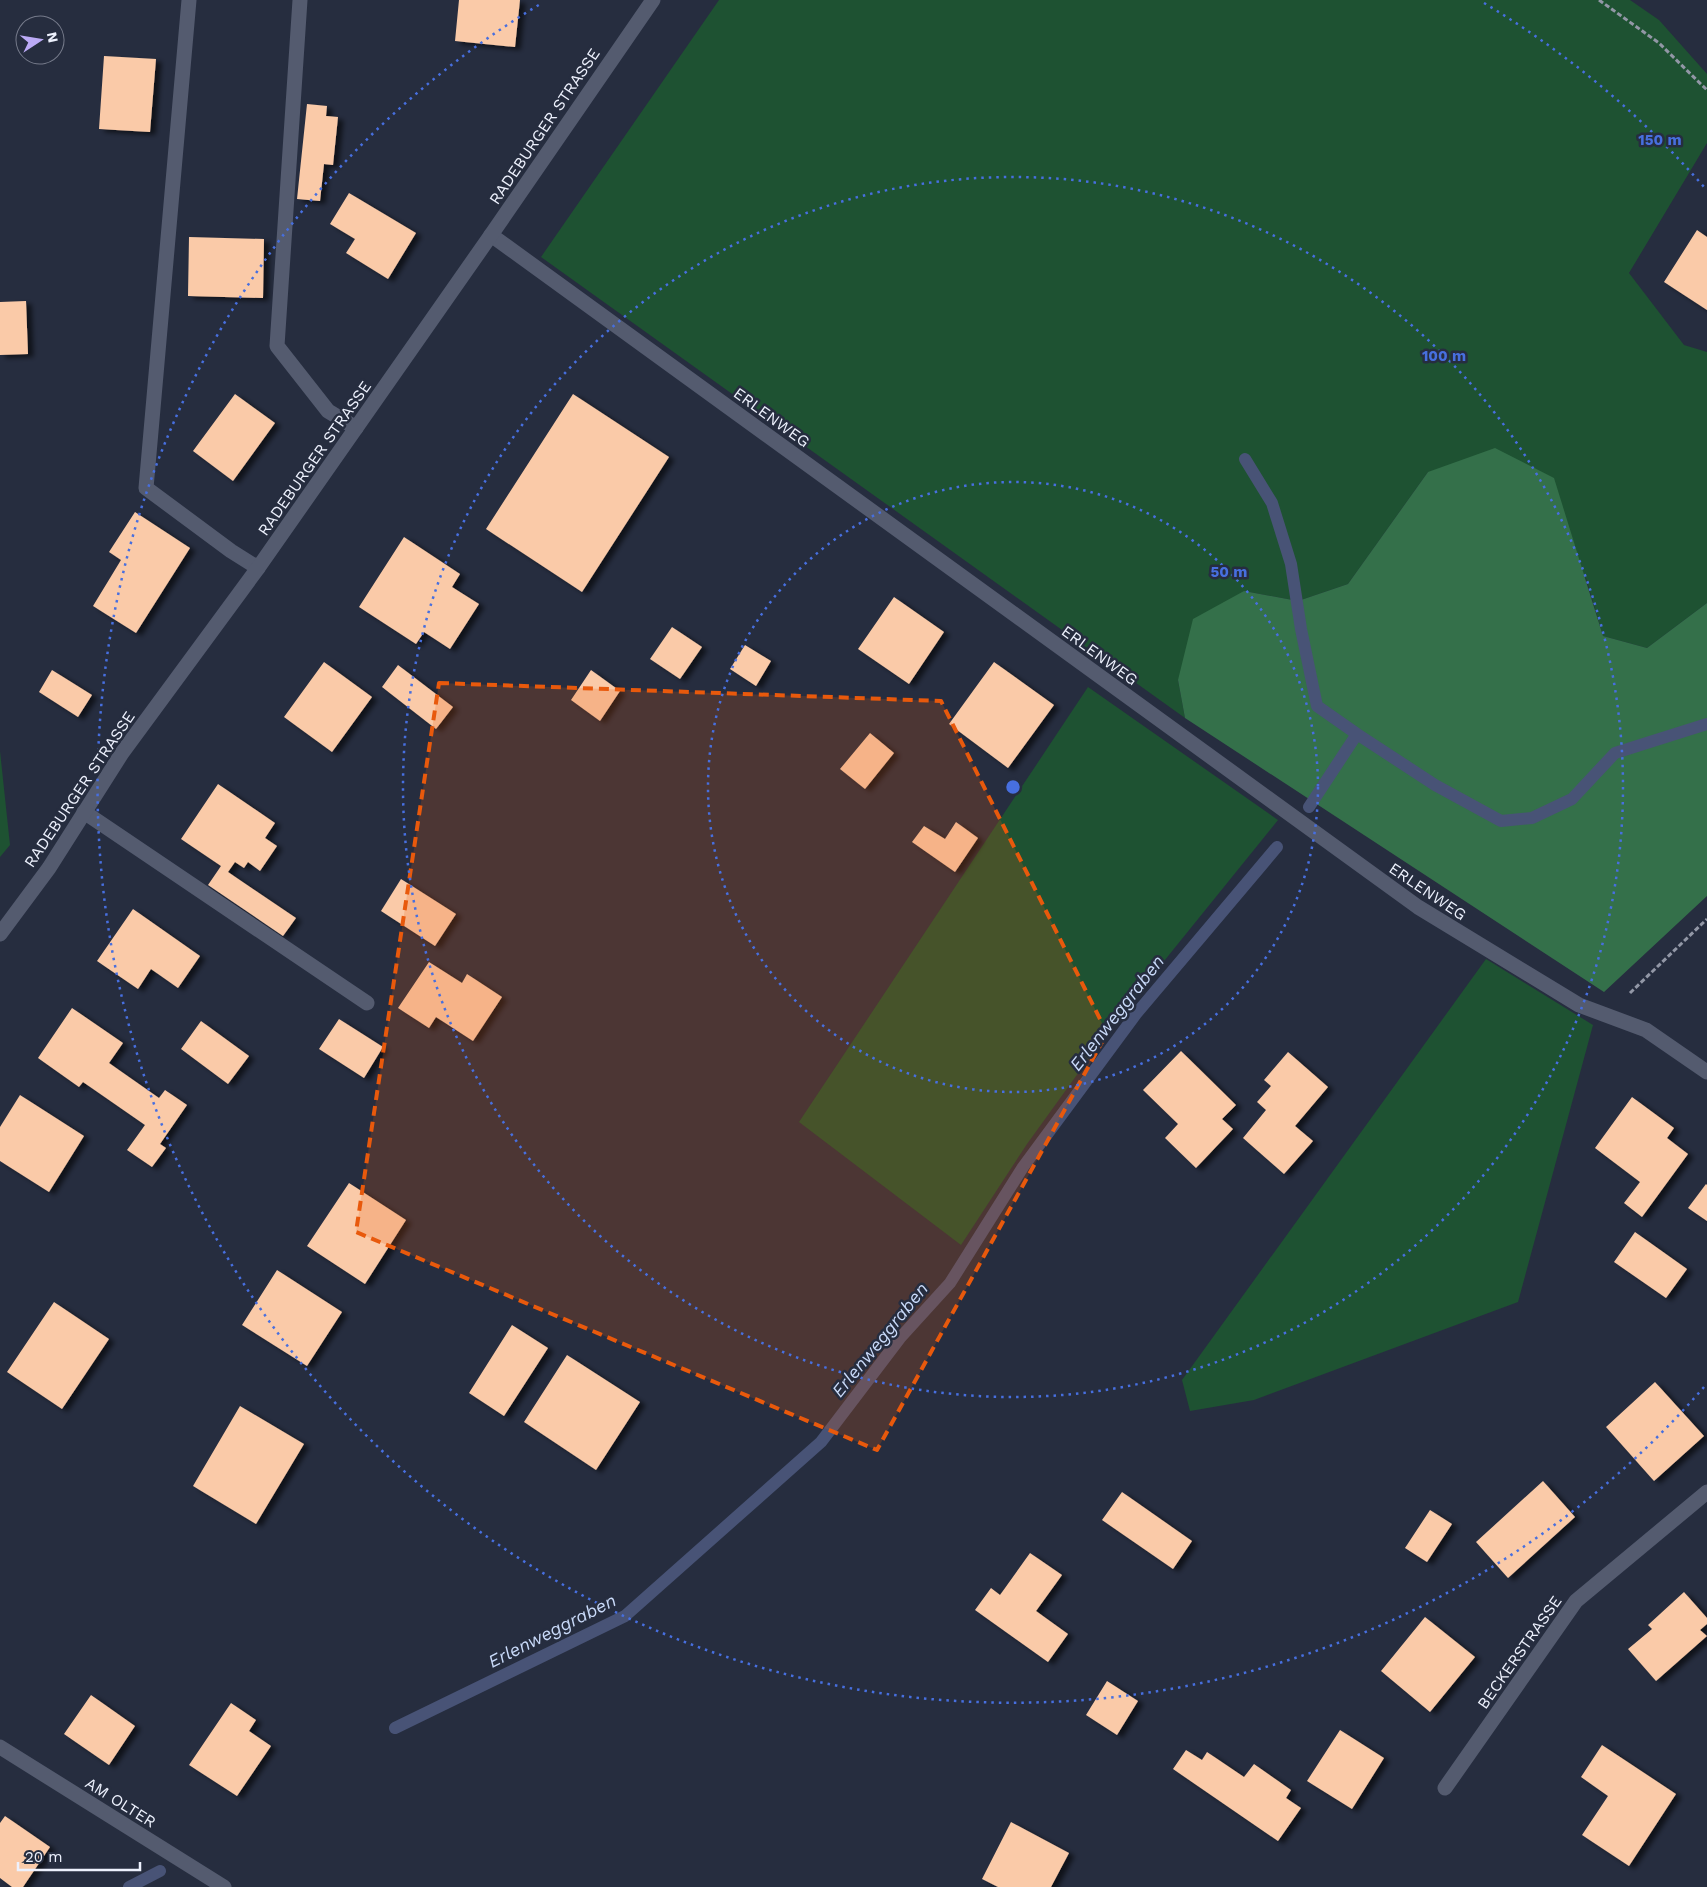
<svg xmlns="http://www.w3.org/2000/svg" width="1707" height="1887" font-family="'Work Sans',sans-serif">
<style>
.green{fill:#1e5232}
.forest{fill:#34704a}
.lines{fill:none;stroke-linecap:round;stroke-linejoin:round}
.stream{stroke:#485376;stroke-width:12}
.building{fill:#facaa8;filter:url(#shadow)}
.path{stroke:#9297a6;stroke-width:3;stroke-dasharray:5 2.5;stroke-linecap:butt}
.service{stroke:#545b6f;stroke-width:15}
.minor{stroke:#545b6f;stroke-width:15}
.secondary{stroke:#545b6f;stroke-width:15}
.marked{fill:#e8590c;fill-opacity:0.2;stroke:#e8590c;stroke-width:4;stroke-dasharray:10 6;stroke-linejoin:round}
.ring{fill:none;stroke:#476fdf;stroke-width:2.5;stroke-dasharray:2.5 5}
.labels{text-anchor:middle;stroke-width:5;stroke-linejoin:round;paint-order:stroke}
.street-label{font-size:16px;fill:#edf1fd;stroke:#262d3f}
.water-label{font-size:18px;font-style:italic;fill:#c9daf9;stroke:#262d3f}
.centre{fill:#476fdf;stroke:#262d3f;stroke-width:2.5}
.ring-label{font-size:15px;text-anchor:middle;font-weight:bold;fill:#476fdf;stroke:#262d3f;stroke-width:5;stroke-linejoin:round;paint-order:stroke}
</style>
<defs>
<filter id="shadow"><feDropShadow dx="5.5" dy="3" stdDeviation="2.5" flood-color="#0009"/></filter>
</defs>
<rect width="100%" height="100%" fill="#262d3f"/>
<path class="green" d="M 719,0 L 1630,0 L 1659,20 L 1707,74 L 1707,143 L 1629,273 L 1684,345 L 1707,352 L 1707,603 L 1647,648 L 1603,636 L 1586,578 L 1428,472 L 1348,584 L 1298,601 L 1244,591 L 1178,680 L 1185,718 L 541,257 Z
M 1088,687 L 1278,820 L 1118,1018 L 1027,1144 L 961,1245 L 799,1122 Z
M 0,751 L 10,845 L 0,857 Z
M 1486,959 L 1593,1025 L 1518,1302 L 1254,1400 L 1190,1411 L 1182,1380 Z"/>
<path class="forest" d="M 1495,448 L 1554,478 L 1603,636 L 1647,648 L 1707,603 L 1707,896 L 1604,992 L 1185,718 L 1178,680 L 1193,619 L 1244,591 L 1298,601 L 1348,584 L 1428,472 Z"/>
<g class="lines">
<path class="stream" d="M 1245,459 L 1272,503 L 1291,564 L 1301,629 L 1317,706 L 1357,734
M 1309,807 L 1357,734 L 1435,785 L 1501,821 L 1532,818 L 1572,799 L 1615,753 L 1707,724
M 395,1728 L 625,1616 L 821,1442 L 900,1338 L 950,1283 L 1023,1167 L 1136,1014 L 1277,847
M 129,1887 L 160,1871"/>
</g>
<path class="building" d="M 459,0 L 520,0 L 515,47 L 455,41 Z
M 104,56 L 156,59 L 150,132 L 99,129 Z
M 307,104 L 327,106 L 326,116 L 338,117 L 333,165 L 324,164 L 320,201 L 297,199 Z
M 349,193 L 416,233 L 388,279 L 346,253 L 355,239 L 330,224 Z
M 1697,230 L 1707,237 L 1707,310 L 1664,282 Z
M 189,237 L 264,239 L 263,298 L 188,296 Z
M 26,301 L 28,354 L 0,355 L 0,302 Z
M 235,394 L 275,423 L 233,481 L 193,451 Z
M 573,394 L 669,457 L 582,592 L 486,529 Z
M 135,512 L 190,548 L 136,633 L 93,606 L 121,560 L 109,552 Z
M 404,537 L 460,574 L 452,587 L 479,604 L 450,649 L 424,632 L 416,644 L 359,607 Z
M 894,597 L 944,632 L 909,684 L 858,649 Z
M 672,627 L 702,647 L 680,679 L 650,659 Z
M 745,645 L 771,661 L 756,686 L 730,669 Z
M 324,662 L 372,697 L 332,752 L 284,717 Z
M 994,662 L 1054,705 L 1008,768 L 949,724 Z
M 398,665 L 453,707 L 436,729 L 382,687 Z
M 52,670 L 92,695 L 78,717 L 39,692 Z
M 591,670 L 620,691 L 600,721 L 571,700 Z
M 870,733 L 894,753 L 865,789 L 840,769 Z
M 218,784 L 275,823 L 265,838 L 277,846 L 260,871 L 248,862 L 244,868 L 235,862 L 228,872 L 296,918 L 283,936 L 208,885 L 221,866 L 181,839 Z
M 956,822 L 978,838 L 955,872 L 912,842 L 924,826 L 945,839 Z
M 401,879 L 456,914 L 435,946 L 381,911 Z
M 133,909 L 200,956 L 178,988 L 151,969 L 138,989 L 97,961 Z
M 429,962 L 462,983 L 467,974 L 502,997 L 473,1041 L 436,1017 L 429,1028 L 398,1008 Z
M 72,1008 L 123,1043 L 109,1063 L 159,1098 L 165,1090 L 187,1105 L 160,1144 L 166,1148 L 152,1167 L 127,1150 L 145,1125 L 83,1082 L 79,1087 L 38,1058 Z
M 339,1019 L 383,1047 L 364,1078 L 319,1049 Z
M 201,1021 L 249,1056 L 228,1084 L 181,1049 Z
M 1181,1051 L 1236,1105 L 1222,1119 L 1233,1129 L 1196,1168 L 1165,1138 L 1178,1124 L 1143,1090 Z
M 1288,1052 L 1328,1087 L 1295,1126 L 1313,1141 L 1284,1174 L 1243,1138 L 1266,1110 L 1257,1102 L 1271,1086 L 1264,1080 Z
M 20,1095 L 84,1136 L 49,1192 L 0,1161 L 0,1127 Z
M 1632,1097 L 1674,1128 L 1667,1138 L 1688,1154 L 1642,1217 L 1624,1203 L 1640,1182 L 1595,1148 Z
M 349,1183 L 406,1220 L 365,1284 L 307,1246 Z
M 1706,1184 L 1707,1185 L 1707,1221 L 1688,1208 Z
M 1635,1232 L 1687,1269 L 1666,1298 L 1614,1262 Z
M 277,1270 L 342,1312 L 307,1366 L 242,1325 Z
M 54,1302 L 109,1339 L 62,1409 L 7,1372 Z
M 512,1325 L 548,1348 L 504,1416 L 469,1393 Z
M 567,1355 L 640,1402 L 596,1470 L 524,1422 Z
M 1655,1382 L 1704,1436 L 1654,1481 L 1606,1427 Z
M 240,1406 L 304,1444 L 256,1524 L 193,1486 Z
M 1543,1481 L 1575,1517 L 1508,1578 L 1476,1542 Z
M 1122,1492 L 1192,1541 L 1173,1569 L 1102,1520 Z
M 1430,1510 L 1452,1524 L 1427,1562 L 1405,1548 Z
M 1030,1553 L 1062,1575 L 1036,1611 L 1068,1634 L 1048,1662 L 975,1610 L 991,1588 L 1000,1595 Z
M 1684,1592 L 1707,1618 L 1707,1624 L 1700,1630 L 1707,1636 L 1656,1681 L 1628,1649 L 1652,1629 L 1648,1625 Z
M 1425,1617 L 1475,1657 L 1430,1712 L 1381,1671 Z
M 1107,1681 L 1138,1701 L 1117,1735 L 1086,1715 Z
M 91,1695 L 135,1726 L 109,1765 L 64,1734 Z
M 231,1703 L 256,1720 L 249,1731 L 271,1746 L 237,1796 L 189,1765 Z
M 1340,1730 L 1384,1758 L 1352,1809 L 1307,1781 Z
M 1602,1745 L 1676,1794 L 1629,1866 L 1582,1835 L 1608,1796 L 1581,1777 Z
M 1186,1750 L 1202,1760 L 1207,1752 L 1244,1777 L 1254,1764 L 1291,1790 L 1286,1798 L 1301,1808 L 1278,1841 L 1173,1769 Z
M 5,1816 L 50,1847 L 23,1887 L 12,1887 L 0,1878 L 0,1823 Z
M 1011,1822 L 1069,1853 L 1051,1887 L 998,1887 L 982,1879 Z"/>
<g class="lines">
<path class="path" d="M 1599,0 L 1659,43 L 1707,90
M 1630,993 L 1707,919"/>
<path class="service" d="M 189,0 L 146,488 L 231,551 L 258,568
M 300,0 L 277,346 L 328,411 L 356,428
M 84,812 L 367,1003"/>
<path class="minor" d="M 491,235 L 1418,907 L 1579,1005 L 1646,1030 L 1707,1072
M 0,1747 L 224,1887
M 1445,1788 L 1576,1601 L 1707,1492"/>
<path class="secondary" d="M 0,934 L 49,868 L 122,753 L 258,568 L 491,235 L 653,0"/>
</g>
<path class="marked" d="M 439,683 L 941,701 L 1107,1033 L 877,1450 L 356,1232 Z"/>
<g class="ring">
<circle cx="1013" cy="787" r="305"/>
<circle cx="1013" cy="787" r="610"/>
<path d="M1704 1387A915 915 0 1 1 542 3M1484 3A915 915 0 0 1 1704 187"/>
</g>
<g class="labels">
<g class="street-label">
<text transform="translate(544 126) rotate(-56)" y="6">RADEBURGER STRASSE</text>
<text transform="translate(772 417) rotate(36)" y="6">ERLENWEG</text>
<text transform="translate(314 458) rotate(-55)" y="6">RADEBURGER STRASSE</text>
<text transform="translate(1100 655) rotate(36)" y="6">ERLENWEG</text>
<text transform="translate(79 789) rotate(-56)" y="6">RADEBURGER STRASSE</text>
<text transform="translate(1428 891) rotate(34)" y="6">ERLENWEG</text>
<text transform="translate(1519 1652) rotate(-55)" y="6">BECKERSTRASSE</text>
<text transform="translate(121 1802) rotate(32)" y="6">AM OLTER</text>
</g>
<g class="water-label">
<text transform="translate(1117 1013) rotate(-52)" y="6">Erlenweggraben</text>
<text transform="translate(880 1340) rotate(-51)" y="6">Erlenweggraben</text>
<text transform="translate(552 1631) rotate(-27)" y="6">Erlenweggraben</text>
</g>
</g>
<circle cx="1013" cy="787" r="8" class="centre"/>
<g class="ring-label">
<text x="1660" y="145">150 m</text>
<text x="1444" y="361">100 m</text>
<text x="1229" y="577">50 m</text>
</g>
<g transform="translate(40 40) rotate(78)"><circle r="24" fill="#262d3f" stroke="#767b8b"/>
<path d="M0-4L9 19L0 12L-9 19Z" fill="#bbaaf6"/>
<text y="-8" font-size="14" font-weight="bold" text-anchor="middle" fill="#edf1fd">N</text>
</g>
<path d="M18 1862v8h122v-8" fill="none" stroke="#edf1fd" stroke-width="2.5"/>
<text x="25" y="1862" font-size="15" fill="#edf1fd" stroke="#262d3f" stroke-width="4" paint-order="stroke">20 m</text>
</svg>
